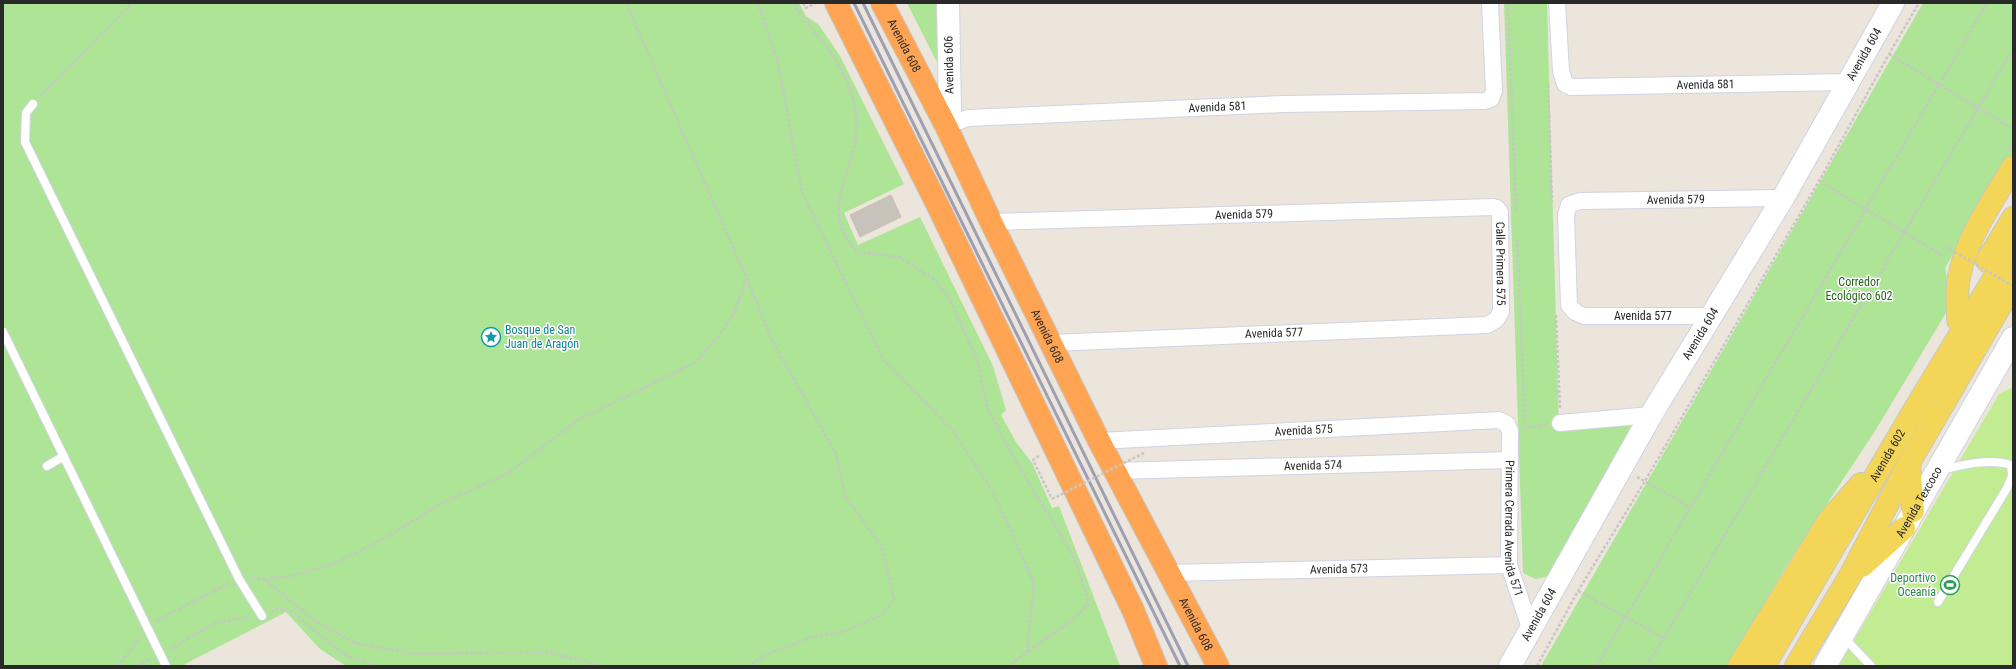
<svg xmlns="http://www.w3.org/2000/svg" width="2016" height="669" font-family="'Roboto Condensed',sans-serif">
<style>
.green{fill:#ade496}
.pitch{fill:#c2ec91}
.building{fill:#c7c2ba;stroke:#c7c1b4}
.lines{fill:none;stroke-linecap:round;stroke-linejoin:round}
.lane-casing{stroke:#d0d3e3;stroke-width:10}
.street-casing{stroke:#d0d3e3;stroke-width:18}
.secondary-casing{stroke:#d0d3e3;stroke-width:24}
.primary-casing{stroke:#c7c7c7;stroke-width:24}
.highway-casing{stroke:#c7c7c7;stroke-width:24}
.path{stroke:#c7c7c7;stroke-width:2.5;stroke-dasharray:3 2;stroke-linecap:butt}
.lane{stroke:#fff;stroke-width:8}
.street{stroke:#fff;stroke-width:16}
.secondary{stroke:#fff;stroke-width:22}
.primary{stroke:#f3d658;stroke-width:22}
.highway{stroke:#ffa453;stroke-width:22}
.rail{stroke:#9da0b4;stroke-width:3}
.path-bridge{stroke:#c7c7c7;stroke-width:2.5;stroke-dasharray:3 2;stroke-linecap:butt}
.labels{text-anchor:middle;stroke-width:3;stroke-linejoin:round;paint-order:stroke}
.street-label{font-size:12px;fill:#292929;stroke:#fff}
.park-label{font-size:12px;fill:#256818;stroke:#fff}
.culture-label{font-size:12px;fill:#0d838f;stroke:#fff;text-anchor:start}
.leisure-label{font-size:12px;fill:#27864d;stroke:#fff;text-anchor:end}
</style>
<rect width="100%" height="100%" fill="#ece5db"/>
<path class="green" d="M 3,3 L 799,3 L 806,16 L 819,25 L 840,56 L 904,184 L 844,213 L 858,245 L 920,217 L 993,366 L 1006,410 L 1001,415 L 1016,442 L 1032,463 L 1052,508 L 1059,506 L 1120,666 L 346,666 L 320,649 L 286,612 L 185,664 L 186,666 L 3,666 Z
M 907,3 L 941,3 L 944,76 Z
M 1504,3 L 1547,3 L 1559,428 L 1638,423 L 1549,576 L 1536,579 L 1523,573 Z
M 1923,3 L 2013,3 L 2013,153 L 1945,268 L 1952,303 L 1875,431 L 1786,566 L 1727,666 L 1541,666 Z"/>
<path class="pitch" d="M 2013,387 L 2013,666 L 1839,666 L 1999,394 Z"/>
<path class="building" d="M 891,195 L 901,217 L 860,237 L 850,215 Z"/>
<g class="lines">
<g class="lane-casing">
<path id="lane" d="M 33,104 L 26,113 L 25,142 L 239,579 L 262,616
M 3,332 L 166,666
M 47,466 L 64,456
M 1938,602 L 2007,488 L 2012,476 L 2011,465 C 1988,458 1963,465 1941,470
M 1841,639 L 1851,645 L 1871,666"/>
</g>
<g class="street-casing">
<g id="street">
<path id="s1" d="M 1557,3 L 1561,71 L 1565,84 L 1571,87 L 1848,82"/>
<path id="s2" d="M 946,126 L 968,118 L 1284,104 L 1485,101 L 1491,99 L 1494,91 L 1490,3"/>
<path id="s3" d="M 991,222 L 1493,207 L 1497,208 L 1500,212 L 1501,312 L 1496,320 L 1487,325 L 1051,343"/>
<path id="s4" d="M 1713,316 L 1584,316 L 1575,312 L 1569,305 L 1566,215 L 1569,205 L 1580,201 L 1783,198"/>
<path d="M 1560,423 L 1651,415"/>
<path id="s5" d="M 1099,441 L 1499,420 L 1507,424 L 1510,431 L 1509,565 L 1531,631"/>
<path id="s6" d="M 1115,471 L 1510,460"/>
<path id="s7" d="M 1169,573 L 1509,565"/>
</g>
</g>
<g class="secondary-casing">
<g id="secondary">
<path d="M 946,126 L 950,110 L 948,3"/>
<path id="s8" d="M 1510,666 L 1651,415 L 1783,198 L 1893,3"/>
<path id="s9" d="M 1825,666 L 2013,338"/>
</g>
</g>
<g class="primary-casing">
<g id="primary">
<path d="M 1987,261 L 2013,218"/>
<path d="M 1958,320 C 1958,306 1956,291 1959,277 C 1967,237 1992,202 2013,167"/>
<path d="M 1909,463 L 1913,511"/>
<path d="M 1862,566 L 1904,528"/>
<path d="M 1739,666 L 1829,520 L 1861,484"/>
<path id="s10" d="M 1764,666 L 1913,412 L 2013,247"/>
<path d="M 1796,666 L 1850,576 L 1909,463 L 2013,284"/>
</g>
</g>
<g class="highway-casing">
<g id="highway">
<path d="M 836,3 L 937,204 L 1133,610 L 1156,666"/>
<path id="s11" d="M 882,3 L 946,126 L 991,222 L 1099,441 L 1218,666"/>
</g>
</g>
<path class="path" d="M 626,3 L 747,279 L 772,340 L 836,454 L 845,496 L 881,545 L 894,599 L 883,614 L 843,632 L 811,637 L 764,656 L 748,666
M 758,3 L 778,63 L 802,192 L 883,359 L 954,432 L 993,492 L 1034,583 L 1027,652 L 1009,666
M 794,3 C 801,18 812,28 823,42 C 837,60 851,84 855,107 C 857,116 857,133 855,143 C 849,172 830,205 844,234 C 847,240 853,246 857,252 L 899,257 L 933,278 L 948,296 L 977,359 L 988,410 L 1021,470 L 1073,555 L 1089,603 L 1075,618 L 1027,652
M 803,3 L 806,8 L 816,3
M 1508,3 L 1516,210
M 1889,54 L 2013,129
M 1548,85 L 1552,202
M 40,96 L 132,3
M 2008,150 L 2013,142
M 1819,181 L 1945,257
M 1517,239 L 1525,424
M 1556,315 L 1560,408
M 1524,428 L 1547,425
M 1039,456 L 1033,460 L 1052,499
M 1637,477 L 1690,507
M 252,579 L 264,579 L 315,621 L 355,643 L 415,654 L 547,652 L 602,666
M 264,579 L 291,576 L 334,564 L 383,539 L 439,505 L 510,472 L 578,420 L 696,362 L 724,329 L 735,310 L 746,279
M 1578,591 L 1664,638
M 271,612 L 279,608 L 291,611 L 343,654 L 374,666
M 156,621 L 230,583
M 170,649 L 215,623 L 249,617
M 118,666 L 140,637
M 138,666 L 151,658
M 1537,666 L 1578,591 L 1645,481 L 1819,181 L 1889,54 L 1919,3
M 1597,666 L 1987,3
M 1647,666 L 2013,49"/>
<use href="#lane" class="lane"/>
<use href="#street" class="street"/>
<use href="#secondary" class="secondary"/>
<use href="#primary" class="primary"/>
<use href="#highway" class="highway"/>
<path class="rail" d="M 854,3 L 1180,666
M 863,3 L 1188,666"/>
<path class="path-bridge" d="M 1946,247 L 2013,286
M 1052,499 L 1146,452"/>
</g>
<defs>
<g id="sight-ring" transform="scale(1)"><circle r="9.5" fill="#fff" stroke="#0f9aa8" stroke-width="1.5"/><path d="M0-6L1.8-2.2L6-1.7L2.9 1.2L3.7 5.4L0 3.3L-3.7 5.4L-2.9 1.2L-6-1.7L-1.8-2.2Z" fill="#0f9aa8"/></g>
<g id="stadium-ring" transform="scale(1)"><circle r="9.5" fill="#fff" stroke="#2e9e5b" stroke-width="1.5"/><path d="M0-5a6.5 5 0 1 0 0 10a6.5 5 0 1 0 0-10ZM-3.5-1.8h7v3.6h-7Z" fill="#2e9e5b"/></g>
</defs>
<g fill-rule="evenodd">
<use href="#sight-ring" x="491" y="337"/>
<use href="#stadium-ring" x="1950" y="585"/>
</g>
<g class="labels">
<g class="street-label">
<text dy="4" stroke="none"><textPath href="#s11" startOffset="48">Avenida 608</textPath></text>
<text dy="4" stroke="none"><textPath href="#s8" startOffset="707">Avenida 604</textPath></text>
<text transform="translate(949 65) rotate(-91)" y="4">Avenida 606</text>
<text dy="4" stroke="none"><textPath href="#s1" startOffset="223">Avenida 581</textPath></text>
<text dy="4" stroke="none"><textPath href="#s2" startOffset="273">Avenida 581</textPath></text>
<text dy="4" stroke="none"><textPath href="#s4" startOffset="356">Avenida 579</textPath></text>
<text dy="4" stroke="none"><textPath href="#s3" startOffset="253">Avenida 579</textPath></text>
<text dy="4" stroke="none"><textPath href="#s3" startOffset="563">Calle Primera 575</textPath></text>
<text x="1643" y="320">Avenida 577</text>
<text transform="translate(1274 333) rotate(-2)" y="4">Avenida 577</text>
<text dy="4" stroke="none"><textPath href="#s8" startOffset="383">Avenida 604</textPath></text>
<text dy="4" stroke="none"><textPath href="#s11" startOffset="372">Avenida 608</textPath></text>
<text dy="4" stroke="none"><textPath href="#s5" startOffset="205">Avenida 575</textPath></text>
<text dy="4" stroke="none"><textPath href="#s10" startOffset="244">Avenida 602</textPath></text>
<text dy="4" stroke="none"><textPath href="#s6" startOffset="198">Avenida 574</textPath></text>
<text dy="4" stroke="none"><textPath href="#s9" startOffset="189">Avenida Texcoco</textPath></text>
<text dy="4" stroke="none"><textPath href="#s5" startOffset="515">Primera Cerrada Avenida 571</textPath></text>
<text dy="4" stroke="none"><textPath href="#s7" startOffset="170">Avenida 573</textPath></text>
<text dy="4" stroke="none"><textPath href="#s8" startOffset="59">Avenida 604</textPath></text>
<text dy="4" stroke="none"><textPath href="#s11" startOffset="696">Avenida 608</textPath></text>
</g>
<g class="park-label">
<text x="1859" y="286">Corredor<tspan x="1859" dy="14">Ecológico 602</tspan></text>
</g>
<g class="culture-label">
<text x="505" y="334">Bosque de San<tspan x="505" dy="14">Juan de Aragón</tspan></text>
</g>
<g class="leisure-label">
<text x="1936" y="582">Deportivo<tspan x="1936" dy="14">Oceanía</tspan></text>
</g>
</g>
<rect width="2016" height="669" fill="none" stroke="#292929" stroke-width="8"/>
</svg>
